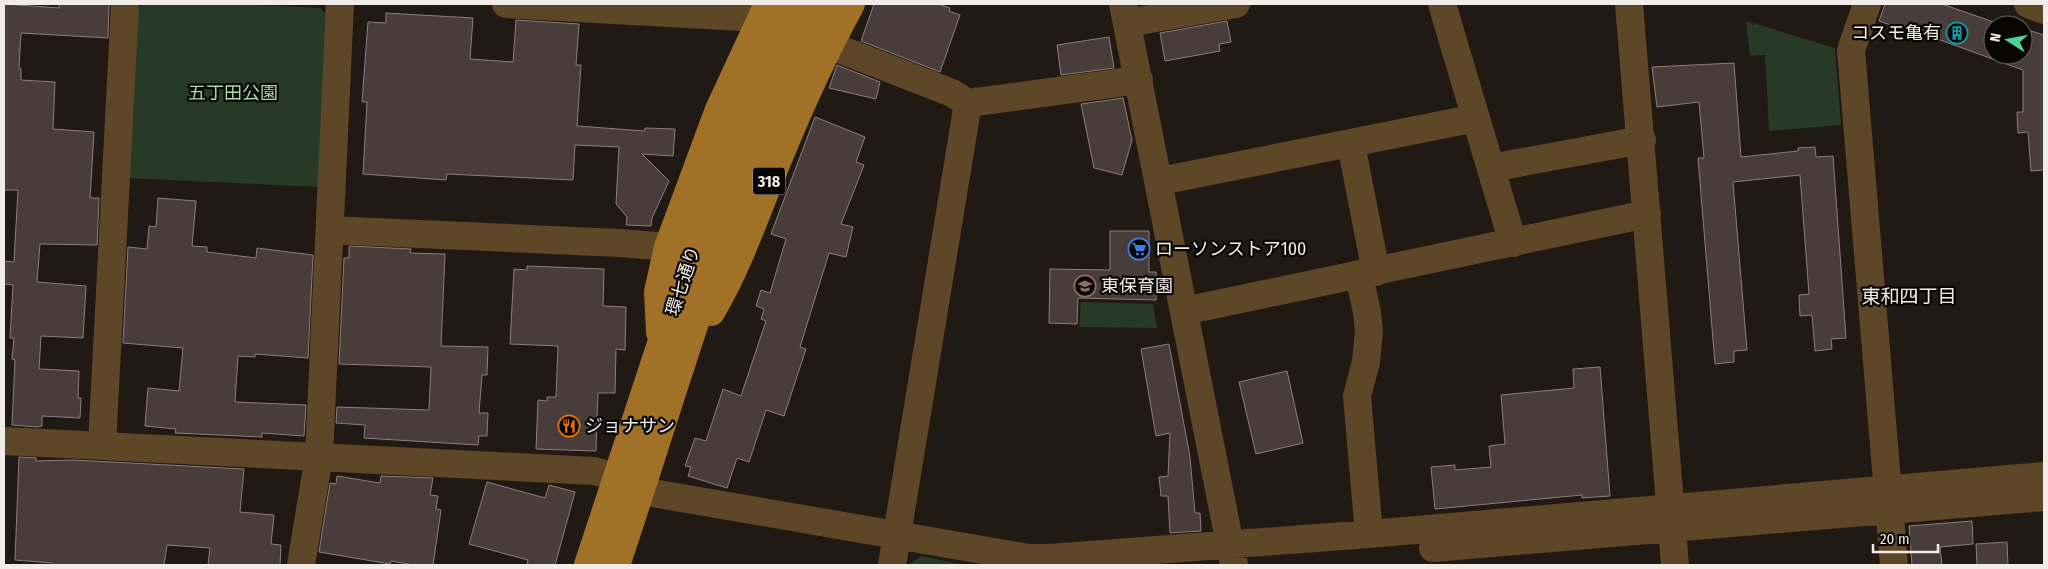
<svg xmlns="http://www.w3.org/2000/svg" width="2048" height="569" font-family="'Fira Sans Condensed','Noto Sans JP',sans-serif">
<style>
.green{fill:#273a25}
.building{fill:#483d3a;stroke:#8c7f7c}
.lines{fill:none;stroke-linecap:round;stroke-linejoin:round}
.minor{stroke:#5e4727;stroke-width:28}
.major{stroke:#a17127;stroke-width:28}
.labels{text-anchor:middle;stroke-width:4.5;stroke-linejoin:round;paint-order:stroke}
.shield{fill:#080604;stroke:#aca7a4;stroke-width:1}
.shield-label{font-size:16px;font-weight:bold;fill:#f2ece8}
.poi-label{font-size:18px;fill:#f2ece8;stroke:#080604;text-anchor:start}
.park-label{font-size:18px;fill:#a6dba1;stroke:#080604}
.street-label{font-size:18px;fill:#f2ece8;stroke:#080604}
.neighbourhood-label{font-size:19px;fill:#f2ece8;stroke:#080604}
</style>
<rect width="100%" height="100%" fill="#211914"/>
<path class="green" d="M 143,4 L 240,4 L 320,8 L 326,14 L 320,187 L 126,178 L 136,10 Z
M 1746,21 L 1835,48 L 1841,125 L 1769,131 L 1765,55 L 1750,56 Z
M 1081,302 L 1153,304 L 1157,328 L 1079,327 Z
M 921,556 L 965,565 L 909,565 Z"/>
<path class="building" d="M 4,4 L 59,8 L 59,4 L 109,4 L 108,38 L 21,33 L 19,68 L 21,69 L 21,80 L 55,82 L 53,129 L 94,132 L 90,198 L 99,198 L 97,245 L 40,244 L 37,282 L 86,286 L 83,338 L 41,336 L 39,369 L 79,371 L 78,398 L 81,398 L 80,418 L 42,416 L 42,426 L 37,427 L 12,425 L 15,360 L 12,359 L 14,338 L 10,338 L 13,285 L 4,284 L 4,261 L 14,262 L 18,190 L 4,190 Z
M 874,4 L 938,4 L 950,8 L 949,11 L 960,15 L 940,72 L 861,41 Z
M 1885,4 L 1942,4 L 2002,25 L 1993,25 L 1993,55 L 2023,55 L 2023,33 L 2030,35 L 2031,31 L 2044,35 L 2044,170 L 2031,171 L 2028,132 L 2018,133 L 2017,112 L 2023,112 L 2023,70 L 1918,32 L 1917,34 L 1879,21 Z
M 386,13 L 473,18 L 470,59 L 513,62 L 516,20 L 579,24 L 576,65 L 581,65 L 577,126 L 645,131 L 645,128 L 675,129 L 673,156 L 642,154 L 669,181 L 652,218 L 651,226 L 626,225 L 627,217 L 616,204 L 619,147 L 575,145 L 573,180 L 447,174 L 446,180 L 363,174 L 367,102 L 362,102 L 368,22 L 386,23 Z
M 1227,21 L 1231,42 L 1219,44 L 1220,51 L 1165,61 L 1160,33 Z
M 1109,37 L 1114,68 L 1061,75 L 1057,45 Z
M 1734,63 L 1741,157 L 1798,151 L 1798,148 L 1815,147 L 1816,157 L 1833,156 L 1846,338 L 1831,339 L 1832,349 L 1815,351 L 1812,315 L 1800,316 L 1799,295 L 1809,294 L 1800,175 L 1733,182 L 1747,350 L 1734,351 L 1734,362 L 1715,364 L 1698,158 L 1704,158 L 1699,102 L 1657,107 L 1652,67 Z
M 837,65 L 880,82 L 876,99 L 829,88 Z
M 1123,98 L 1132,140 L 1122,175 L 1094,168 L 1081,104 Z
M 815,117 L 865,137 L 856,162 L 864,165 L 841,224 L 853,227 L 846,257 L 829,253 L 800,347 L 806,349 L 784,416 L 766,410 L 749,462 L 737,458 L 727,488 L 688,476 L 691,467 L 685,466 L 695,438 L 706,441 L 723,389 L 741,396 L 766,321 L 761,319 L 764,309 L 756,306 L 761,290 L 770,293 L 786,239 L 771,234 Z
M 158,198 L 196,201 L 192,246 L 207,247 L 207,252 L 256,258 L 257,248 L 313,255 L 308,358 L 255,354 L 255,357 L 238,356 L 235,402 L 306,405 L 304,436 L 262,433 L 262,437 L 175,433 L 176,429 L 145,426 L 148,388 L 179,391 L 183,348 L 123,343 L 128,247 L 147,249 L 149,226 L 156,227 Z
M 1110,231 L 1149,231 L 1149,272 L 1156,272 L 1156,300 L 1078,298 L 1077,324 L 1049,323 L 1050,269 L 1110,270 Z
M 349,246 L 411,249 L 410,253 L 445,254 L 441,346 L 488,347 L 487,375 L 482,375 L 479,413 L 488,413 L 487,436 L 479,436 L 478,445 L 364,438 L 365,425 L 336,423 L 337,407 L 429,410 L 431,367 L 339,364 L 344,258 L 349,258 Z
M 527,266 L 604,269 L 603,306 L 626,307 L 625,350 L 616,349 L 615,393 L 598,393 L 596,451 L 536,449 L 538,400 L 547,401 L 547,397 L 556,397 L 558,346 L 510,344 L 514,269 L 527,270 Z
M 1169,344 L 1190,457 L 1195,513 L 1200,513 L 1201,531 L 1170,533 L 1168,496 L 1161,496 L 1159,477 L 1168,476 L 1170,433 L 1156,436 L 1141,349 Z
M 1600,367 L 1610,496 L 1582,498 L 1582,495 L 1435,509 L 1431,467 L 1455,465 L 1455,470 L 1491,467 L 1489,446 L 1505,444 L 1501,395 L 1574,388 L 1573,369 Z
M 1287,371 L 1303,443 L 1256,454 L 1239,382 Z
M 19,457 L 36,458 L 36,461 L 73,460 L 244,469 L 240,512 L 274,515 L 271,544 L 281,545 L 280,565 L 208,565 L 210,548 L 167,545 L 164,565 L 52,565 L 52,563 L 15,560 Z
M 337,476 L 380,483 L 381,476 L 433,478 L 430,495 L 438,496 L 436,509 L 441,510 L 433,565 L 414,565 L 391,561 L 390,564 L 319,552 L 330,483 L 336,484 Z
M 487,482 L 545,498 L 549,485 L 575,492 L 555,565 L 527,565 L 528,560 L 469,544 Z
M 1972,521 L 1973,544 L 1940,547 L 1942,565 L 1912,565 L 1909,526 Z
M 2007,542 L 2008,565 L 1977,565 L 1976,544 Z"/>
<g class="lines">
<path class="minor" d="M 506,4 L 760,18
M 1123,4 L 1234,565
M 1442,4 L 1513,243
M 1629,4 L 1675,565
M 1867,4 L 1851,50 L 1894,565
M 2028,4 L 2044,10
M 1127,23 L 1236,4
M 829,45 L 952,93 L 968,103 L 1139,80
M 1351,144 L 1376,272
M 1491,168 L 1642,140
M 1160,181 L 1476,118
M 330,230 L 619,243 L 668,247
M 1359,276 L 1367,312 L 1369,331 L 1366,362 L 1357,396 L 1369,534
M 1184,311 L 1647,214
M 4,441 L 594,471 L 617,477
M 102,445 L 125,4
M 641,491 L 1029,558 L 1050,558 L 1369,534 L 2044,476
M 1433,548 L 2044,497
M 301,565 L 319,456 L 340,4
M 892,565 L 968,103"/>
<path class="major" d="M 711,312 C 739,265 756,213 777,162 C 799,108 823,55 851,4
M 660,332 L 658,292 L 668,247 L 718,112 L 768,4
M 588,565 L 692,250 L 743,118 L 775,47 L 797,4
M 616,565 C 680,376 731,182 823,4"/>
</g>
<defs>
<g id="building-ring" transform="scale(1.125)"><circle r="9.5" fill="#080604" stroke="#0f9aa8" stroke-width="1.5"/><path d="M-4-6H4V6H1V3H-1V6H-4ZM-2.5-4.3h1.7v1.8h-1.7ZM.8-4.3h1.7v1.8H.8ZM-2.5-1h1.7V.8h-1.7ZM.8-1h1.7V.8H.8Z" fill="#0f9aa8"/></g>
<g id="supermarket-ring" transform="scale(1.125)"><circle r="9.5" fill="#080604" stroke="#3f7fe0" stroke-width="1.5"/><path d="M-6-5.5h2.5l.6 2H6L4.5 2H-2.5L-4.4-4H-6ZM-1.5 3.2a1.3 1.3 0 1 0 .1 0ZM3 3.2a1.3 1.3 0 1 0 .1 0Z" fill="#3f7fe0"/></g>
<g id="school-ring" transform="scale(1.125)"><circle r="9.5" fill="#080604" stroke="#8d6e63" stroke-width="1.5"/><path d="M0-5L7-2L0 1L-7-2ZM-4 1L0 2.5L4 1V4Q0 6-4 4Z" fill="#8d6e63"/></g>
<g id="restaurant-ring" transform="scale(1.125)"><circle r="9.5" fill="#080604" stroke="#e8710a" stroke-width="1.5"/><path d="M-5-6h1v4h1v-4h1v4h1v-4h1v5L-1.5 .5V6h-2V.5L-5-1ZM5-6V6H3V1.5H1.5Q1.5-4 5-6Z" fill="#e8710a"/></g>
</defs>
<g fill-rule="evenodd">
<use href="#building-ring" x="1957" y="33"/>
<use href="#supermarket-ring" x="1139" y="249"/>
<use href="#school-ring" x="1085" y="286"/>
<use href="#restaurant-ring" x="569" y="426"/>
</g>
<g class="labels">
<rect class="shield" x="753" y="167.5" width="32" height="27" rx="4"/>
<g class="shield-label">
<text x="769" y="187">318</text>
</g>
<g class="poi-label">
<text x="1941" y="39" text-anchor="end">コスモ亀有</text>
<text x="1155" y="255">ローソンストア100</text>
<text x="1101" y="292">東保育園</text>
<text x="585" y="432">ジョナサン</text>
</g>
<g class="park-label">
<text x="233" y="99">五丁田公園</text>
</g>
<g class="street-label">
<text transform="translate(683 281) rotate(-72)" y="6">環七通り</text>
</g>
<g class="neighbourhood-label">
<text x="1909" y="303">東和四丁目</text>
</g>
</g>
<rect width="2048" height="569" fill="none" stroke="#f2ece8" stroke-width="10"/>
<g transform="translate(2008 40) rotate(281)"><circle r="24" fill="#080604" stroke="#66625f"/>
<path d="M0-4L9 19L0 12L-9 19Z" fill="#4dd39a"/>
<text y="-8" font-size="14" font-weight="bold" text-anchor="middle" fill="#f2ece8">N</text>
</g>
<path d="M1873 544v8h65v-8" fill="none" stroke="#f2ece8" stroke-width="2.5"/>
<text x="1880" y="544" font-size="15" fill="#f2ece8" stroke="#080604" stroke-width="4" paint-order="stroke">20 m</text>
</svg>
